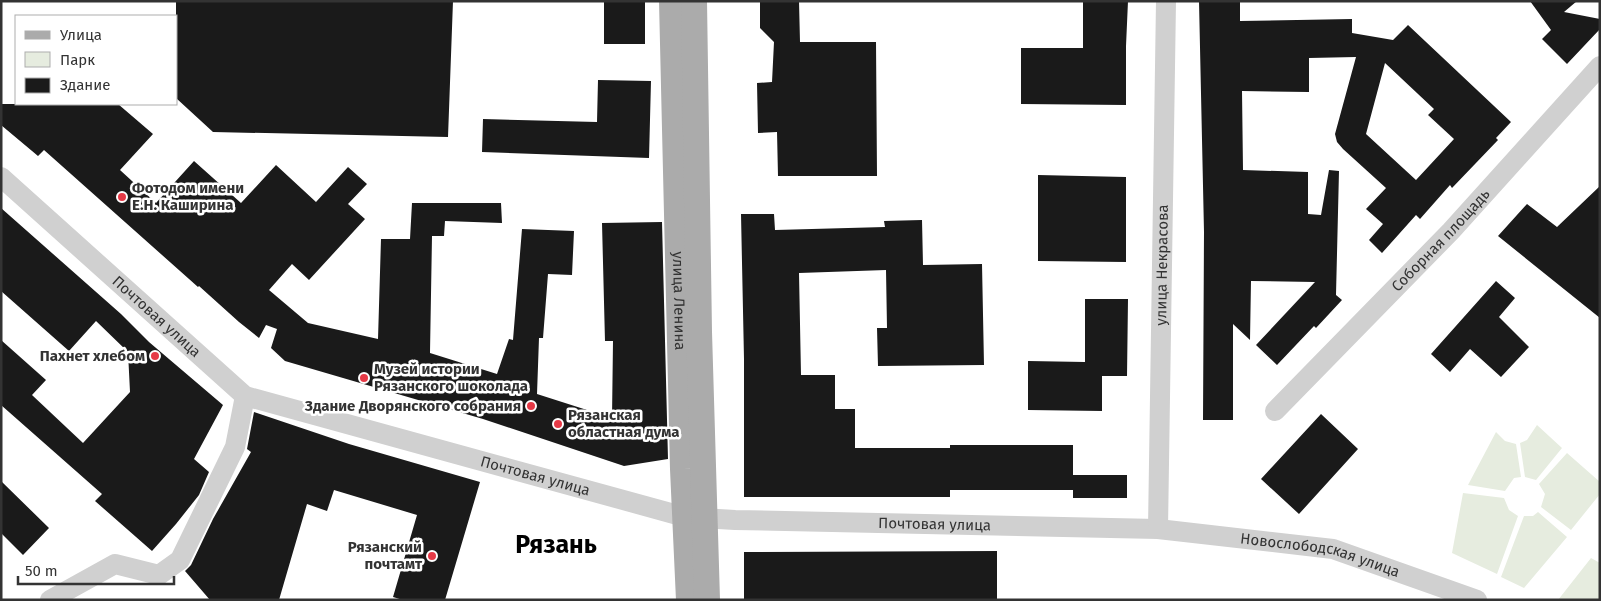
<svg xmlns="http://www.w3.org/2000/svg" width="1601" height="601" font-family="'Fira Sans',sans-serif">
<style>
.green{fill:#e6ecdf}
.building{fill:#1a1a1a;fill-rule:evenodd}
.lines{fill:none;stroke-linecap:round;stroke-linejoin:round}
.minor{stroke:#d0d0d0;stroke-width:20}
.major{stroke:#ababab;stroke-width:26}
.poi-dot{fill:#e63946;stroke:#fff;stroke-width:2}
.labels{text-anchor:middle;stroke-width:5;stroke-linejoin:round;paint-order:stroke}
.poi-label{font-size:15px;font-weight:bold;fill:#333;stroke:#fff;text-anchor:start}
.street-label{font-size:15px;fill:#333;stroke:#fff}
.town-label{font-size:25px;font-weight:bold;fill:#000;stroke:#fff}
</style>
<rect width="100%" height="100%" fill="#fff"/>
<path class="green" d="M 1537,425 L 1562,448 L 1536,480 L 1525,477 L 1520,443 L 1527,440 Z
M 1496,432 L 1505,441 L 1516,444 L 1521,477 L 1514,478 L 1505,491 L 1468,485 Z
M 1567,453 L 1600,482 L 1600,494 L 1571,530 L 1541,507 L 1545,494 L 1539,484 Z
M 1463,493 L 1504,498 L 1509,510 L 1518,516 L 1497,574 L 1452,553 Z
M 1538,512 L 1567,537 L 1524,588 L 1501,577 L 1524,516 L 1533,516 Z
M 1591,558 L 1600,563 L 1600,600 L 1558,600 Z"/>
<path class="building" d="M 176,1 L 453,1 L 448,137 L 213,132 L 176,98 Z
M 604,1 L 645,1 L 645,44 L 604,44 Z
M 760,1 L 799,1 L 800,42 L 876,42 L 877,176 L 778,176 L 777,132 L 758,133 L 757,83 L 772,82 L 774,42 L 760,28 Z
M 1083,1 L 1128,1 L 1126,46 L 1126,105 L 1021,104 L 1021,48 L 1083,48 Z
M 1199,1 L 1240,1 L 1240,21 L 1352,19 L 1352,33 L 1393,40 L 1408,25 L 1511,122 L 1496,138 L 1498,140 L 1452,188 L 1450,185 L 1420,219 L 1416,215 L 1382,253 L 1369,240 L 1383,224 L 1366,209 L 1386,188 L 1343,149 L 1337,142 L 1335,134 L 1356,57 L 1309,58 L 1309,92 L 1242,91 L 1243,170 L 1308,172 L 1308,214 L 1321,215 L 1329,170 L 1339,171 L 1336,295 L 1342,300 L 1316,328 L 1314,326 L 1277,365 L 1256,345 L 1315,282 L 1251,281 L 1250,340 L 1233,324 L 1233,420 L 1203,420 L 1204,232 ZM 1385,63 L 1434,109 L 1428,115 L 1454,139 L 1416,180 L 1366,134 Z
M 1530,1 L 1577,1 L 1564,12 L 1600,19 L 1600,29 L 1567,64 L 1542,39 L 1551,30 Z
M 598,80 L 651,81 L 649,158 L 482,152 L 483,119 L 597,122 Z
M 1,104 L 118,104 L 153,134 L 120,170 L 156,203 L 194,161 L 241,203 L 276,165 L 316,202 L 348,167 L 367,184 L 348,204 L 365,219 L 309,280 L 292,264 L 269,290 L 308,323 L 378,339 L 381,239 L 410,239 L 412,203 L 501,203 L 502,223 L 445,221 L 444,236 L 432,236 L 430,353 L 497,374 L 509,339 L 513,340 L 522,229 L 574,231 L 572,275 L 548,274 L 543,338 L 539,338 L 537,394 L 612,418 L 613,341 L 605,341 L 602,223 L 662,222 L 668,459 L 624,466 L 483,419 L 285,361 L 271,348 L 277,329 L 266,325 L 259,338 L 239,322 L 199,286 L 198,287 L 44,150 L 38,156 L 1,125 Z
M 1038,175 L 1126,177 L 1126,262 L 1038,261 Z
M 1600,186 L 1600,318 L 1498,236 L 1527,204 L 1557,227 Z
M 1,208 L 121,314 L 149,342 L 223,405 L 194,459 L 209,472 L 199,495 L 176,524 L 152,551 L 95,501 L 102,494 L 1,405 L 1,340 L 46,380 L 32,395 L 83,443 L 130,392 L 128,352 L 96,321 L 69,351 L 1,291 Z
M 741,214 L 774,214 L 775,230 L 885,227 L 884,221 L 922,220 L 923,265 L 982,264 L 984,365 L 878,366 L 877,328 L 887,328 L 886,270 L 799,273 L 801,375 L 835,375 L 835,409 L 855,409 L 855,448 L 950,448 L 950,445 L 1073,445 L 1073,490 L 950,490 L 950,497 L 744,497 L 744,359 Z
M 1496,281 L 1515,298 L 1499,317 L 1529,347 L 1501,377 L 1470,349 L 1450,372 L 1431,354 Z
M 1085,299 L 1128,299 L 1127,376 L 1102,376 L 1102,411 L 1028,410 L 1028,361 L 1085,362 Z
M 254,412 L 349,444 L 480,482 L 445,600 L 403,600 L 393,597 L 417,515 L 334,490 L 327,511 L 307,504 L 279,600 L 210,600 L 185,571 L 191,565 L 213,519 L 251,452 L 247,449 Z
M 1321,414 L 1358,449 L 1299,514 L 1261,479 Z
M 1073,475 L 1127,475 L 1127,498 L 1073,498 Z
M 1,481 L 49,528 L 23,555 L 1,533 Z
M 997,551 L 997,600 L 744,600 L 744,552 Z"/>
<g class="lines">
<g class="minor">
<path id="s1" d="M 1,177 L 245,396 L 685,517 L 735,520 L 1158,529 L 1333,549 L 1477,600"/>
<path id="s2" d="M 1275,411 L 1451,231 L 1600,66"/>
<path id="s3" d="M 1158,529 L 1166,1"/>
<path d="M 50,600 L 115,564 L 159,575 L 180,560 L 235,447 L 245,396"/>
</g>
<g class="major">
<path id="s4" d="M 672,1 L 683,469 L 689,600"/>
<path d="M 694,1 L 699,332 L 707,600"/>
</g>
</g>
<g class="poi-dot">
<circle cx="122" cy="197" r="5"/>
<circle cx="155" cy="356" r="5"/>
<circle cx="364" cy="378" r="5"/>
<circle cx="531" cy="406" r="5"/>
<circle cx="558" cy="424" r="5"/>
<circle cx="432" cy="556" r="5"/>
</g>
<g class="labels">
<g class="poi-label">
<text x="132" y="193">Фотодом имени<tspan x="132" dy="17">Е.Н. Каширина</tspan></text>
<text x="145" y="361" text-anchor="end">Пахнет хлебом</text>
<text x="374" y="374">Музей истории<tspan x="374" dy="17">Рязанского шоколада</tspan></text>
<text x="521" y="411" text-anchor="end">Здание Дворянского собрания</text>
<text x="568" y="420">Рязанская<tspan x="568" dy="17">областная дума</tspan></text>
<text x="422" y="552" text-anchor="end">Рязанский<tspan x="422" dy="17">почтамт</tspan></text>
</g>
<g class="street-label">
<text dy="5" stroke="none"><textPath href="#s2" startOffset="238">Соборная площадь</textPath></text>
<text dy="5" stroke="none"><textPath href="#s3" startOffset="264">улица Некрасова</textPath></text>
<text dy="5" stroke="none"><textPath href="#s4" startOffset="300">улица Ленина</textPath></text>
<text dy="5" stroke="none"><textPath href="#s1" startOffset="209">Почтовая улица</textPath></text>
<text dy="5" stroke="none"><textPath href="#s1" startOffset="629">Почтовая улица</textPath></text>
<text dy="5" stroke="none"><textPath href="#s1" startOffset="1034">Почтовая улица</textPath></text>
<text dy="5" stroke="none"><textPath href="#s1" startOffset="1422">Новослободская улица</textPath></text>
</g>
<g class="town-label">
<text x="556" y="553">Рязань</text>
</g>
</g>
<rect width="1601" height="601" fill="none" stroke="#333333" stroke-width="5"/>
<rect x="15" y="15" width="162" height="90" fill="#ffffff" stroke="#adadad"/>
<rect x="25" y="31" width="25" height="8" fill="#ababab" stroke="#adadad"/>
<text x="60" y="40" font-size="15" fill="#333333">Улица</text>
<rect x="25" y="52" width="25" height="15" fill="#e6ecdf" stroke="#adadad"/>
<text x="60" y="65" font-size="15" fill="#333333">Парк</text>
<rect x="25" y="78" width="25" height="15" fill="#1a1a1a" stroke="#adadad"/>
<text x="60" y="90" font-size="15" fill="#333333">Здание</text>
<path d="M18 576v8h156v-8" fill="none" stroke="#333333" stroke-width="2.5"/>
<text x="25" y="576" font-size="15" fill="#333333" stroke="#ffffff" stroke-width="4" paint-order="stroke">50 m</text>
</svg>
